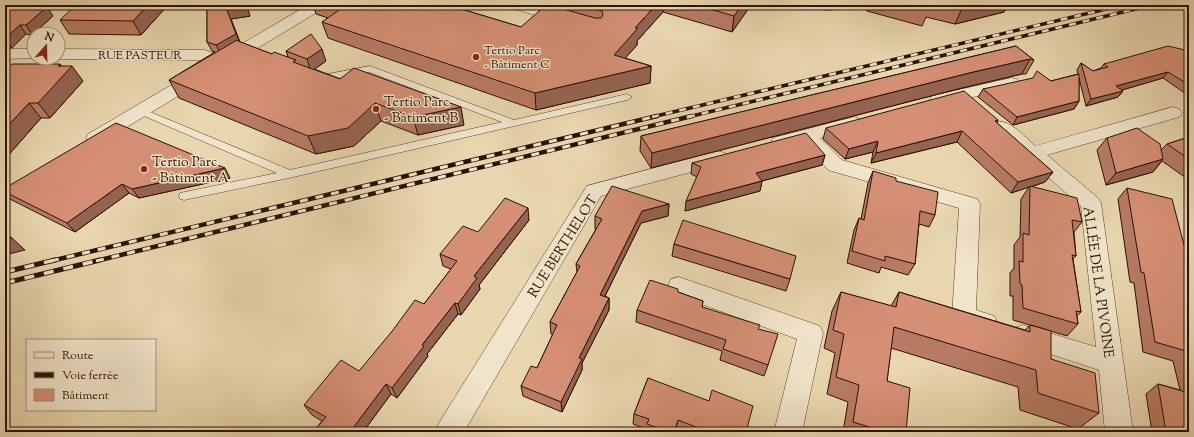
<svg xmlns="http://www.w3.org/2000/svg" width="1194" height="437" font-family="'Sorts Mill Goudy',serif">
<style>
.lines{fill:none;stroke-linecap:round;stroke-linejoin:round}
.service-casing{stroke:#59432c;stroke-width:1}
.minor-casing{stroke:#59432c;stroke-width:1}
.service{fill:#f0e4ca;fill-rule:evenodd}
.minor{fill:#f0e4ca;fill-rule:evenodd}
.rail-far2-casing{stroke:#291201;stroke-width:3.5}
.rail-far1-casing{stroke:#291201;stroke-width:4.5}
.rail-casing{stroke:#291201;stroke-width:5}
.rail-far2{stroke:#f0e4ca;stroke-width:2.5;stroke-dasharray:7;stroke-linecap:butt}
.rail-far1{stroke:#f0e4ca;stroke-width:3;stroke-dasharray:8;stroke-linecap:butt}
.rail{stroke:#f0e4ca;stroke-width:3.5;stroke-dasharray:10;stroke-linecap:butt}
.wall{fill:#b77b64;stroke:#291201}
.shaded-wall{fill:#956451;stroke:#291201}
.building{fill:#d58f74;stroke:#291201}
.poi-dot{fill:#8f2418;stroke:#f0e4ca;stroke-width:1.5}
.labels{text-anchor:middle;stroke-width:3;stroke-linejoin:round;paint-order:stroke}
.far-poi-label{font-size:12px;fill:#291201;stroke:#f0e4ca;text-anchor:start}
.far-street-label{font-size:12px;fill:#291201;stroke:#f0e4ca}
.poi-label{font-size:14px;fill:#291201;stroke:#f0e4ca;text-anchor:start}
.street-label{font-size:14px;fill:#291201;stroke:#f0e4ca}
</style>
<rect width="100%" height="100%" fill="#e8d6ae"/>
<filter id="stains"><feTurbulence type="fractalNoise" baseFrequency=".005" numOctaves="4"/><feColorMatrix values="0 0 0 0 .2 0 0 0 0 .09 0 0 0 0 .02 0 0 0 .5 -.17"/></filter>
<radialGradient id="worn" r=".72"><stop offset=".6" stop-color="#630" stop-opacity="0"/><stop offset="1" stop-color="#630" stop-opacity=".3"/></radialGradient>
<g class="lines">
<g class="service-casing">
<path id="service" d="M 507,5 L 519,5 L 554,15 L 555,17 L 551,19 L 548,19 L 508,7 Z
M 813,5 L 834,5 L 831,10 L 825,10 Z
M 370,66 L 514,120 L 627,94 L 632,97 L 627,100 L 289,178 L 184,200 L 180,199 L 179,196 L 180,193 L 277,173 L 137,113 L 135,111 L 140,108 L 143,109 L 290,170 L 502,122 L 369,72 L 318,82 L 314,79 L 318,76 Z"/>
</g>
<g class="minor-casing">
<path id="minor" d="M 308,5 L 326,5 L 324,8 L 102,142 L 95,144 L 88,142 L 86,138 L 88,134 L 209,63 L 202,60 L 58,59 L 54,58 L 58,58 L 58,49 L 205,50 L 221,56 Z
M 5,49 L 34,49 L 34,58 L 38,58 L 5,59 Z
M 1011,78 L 1017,79 L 1020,83 L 1017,87 L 938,105 L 932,104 L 929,100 L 932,96 Z
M 1173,107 L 1179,109 L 1182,113 L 1179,117 L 1047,155 L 1098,198 L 1101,203 L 1133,432 L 1105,432 L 1099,370 L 1014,342 L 1011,335 L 1014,328 L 1023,325 L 1096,347 L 1081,206 L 994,130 L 991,126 L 994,122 C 1009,118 1024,136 1035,146 Z
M 854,117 L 860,119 L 863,123 L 860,127 L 820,138 L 842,160 L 977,199 L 980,204 L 976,310 L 994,316 L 998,323 L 994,330 C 982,335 968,328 956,323 L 952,316 L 959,208 L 828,170 L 803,142 L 780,148 L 773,146 L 771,142 L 773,138 Z
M 718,151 L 725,153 L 728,158 L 725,163 L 601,196 L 464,432 L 435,432 L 439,423 L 587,186 Z
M 679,277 L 820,326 L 823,333 L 802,432 L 774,432 L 797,339 L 671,293 L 668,286 L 671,279 Z"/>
</g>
<use href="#service" class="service"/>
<use href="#minor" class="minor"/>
<g class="rail-far2-casing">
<path id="rail-far2" d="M 652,117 L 1123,5
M 688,117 L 1152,5"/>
</g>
<g class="rail-far1-casing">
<path id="rail-far1" d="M 51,261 L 657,116
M 96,261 L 692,116"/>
</g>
<g class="rail-casing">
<path id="rail" d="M 5,272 L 55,260
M 5,283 L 100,260"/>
</g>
<use href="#rail-far2" class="rail-far2"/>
<use href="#rail-far1" class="rail-far1"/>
<use href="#rail" class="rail"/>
</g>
<path class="wall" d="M 5,5 L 27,6 L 53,16 L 32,35 L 26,34 L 12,48 L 5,48 Z
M 168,5 L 141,35 L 69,34 L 60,20 Z
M 207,5 L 250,16 L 231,19 L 240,42 L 272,54 L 288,57 L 286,51 L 326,61 L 314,69 L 464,125 L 418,135 L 381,121 L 354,146 L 316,154 L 179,98 L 169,80 L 215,52 L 212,51 L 207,42 Z
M 291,5 L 305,5 L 298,9 L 291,7 Z
M 313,5 L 448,5 L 521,27 L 550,5 L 751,5 L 732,32 L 663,12 L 637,41 L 637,45 L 625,58 L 651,66 L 650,83 L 536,110 L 328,38 L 322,22 L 328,18 L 316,14 Z
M 869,5 L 1008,5 L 1004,12 L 955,24 L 926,17 L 922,26 L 867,11 Z
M 1016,46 L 1034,60 L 1026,74 L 1022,74 L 962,88 L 651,168 L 640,151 L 641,136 Z
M 1189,51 L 1189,96 L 1163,78 L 1122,90 L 1123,91 L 1118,97 L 1086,106 L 1079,78 L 1079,101 L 1074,109 L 1013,125 L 978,97 L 983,89 L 1051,81 L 1078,74 L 1077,70 L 1081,63 L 1093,71 L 1101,68 L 1104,64 Z
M 61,66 L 83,81 L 50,118 L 41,118 L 5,159 L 5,70 Z
M 998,120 L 997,123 L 1053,172 L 1045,182 L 1031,187 L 1082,222 L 1074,232 L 1076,256 L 1073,259 L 1081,312 L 1077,316 L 1078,324 L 1067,336 L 1031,325 L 1051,359 L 1099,413 L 1078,429 L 1020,410 L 1018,387 L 891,348 L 887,381 L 906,432 L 843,432 L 848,402 L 827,394 L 835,353 L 824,348 L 832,311 L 841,292 L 891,306 L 899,292 L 1025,330 L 1030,325 L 1013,320 L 1013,296 L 1010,296 L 1010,273 L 1014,268 L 1014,245 L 1020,237 L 1021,199 L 1029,187 L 1011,193 L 957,142 L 871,163 L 873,152 L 845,159 L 823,139 L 826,128 Z
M 1189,137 L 1189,180 L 1162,161 L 1153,172 L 1106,185 L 1097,150 L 1107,138 L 1161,150 L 1167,144 Z
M 825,155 L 822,165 L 762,181 L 760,191 L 685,211 L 697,177 L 691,174 L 692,163 Z
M 873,171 L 896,181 L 935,215 L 929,227 L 919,224 L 915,264 L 908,275 L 881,267 L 879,273 L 847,263 L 854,230 L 859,218 L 861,219 L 868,183 Z
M 230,178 L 139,198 L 129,193 L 75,232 L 10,199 L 5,194 L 5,188 Z
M 1127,188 L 1184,245 L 1189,246 L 1189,432 L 1152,432 L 1146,394 L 1158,384 L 1180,390 L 1173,361 L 1143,352 L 1134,283 L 1130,282 L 1118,199 Z
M 669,204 L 668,216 L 641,223 L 605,296 L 609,298 L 609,310 L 582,363 L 582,370 L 562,412 L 523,396 L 521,386 L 537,368 L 553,334 L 551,334 L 550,322 L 577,272 L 576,264 L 596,229 L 595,229 L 595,216 Z
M 529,220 L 479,285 L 480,289 L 461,315 L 458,314 L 427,354 L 428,356 L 397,398 L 391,394 L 363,432 L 313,432 L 322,421 L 312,415 L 304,405 L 359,371 L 424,304 L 451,269 L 443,266 L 440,254 L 478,232 Z
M 674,244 L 790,279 L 786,291 L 672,256 Z
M 678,292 L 703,301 L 702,307 L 758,329 L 768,365 L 764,376 L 720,360 L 722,351 L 636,322 L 637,310 Z
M 648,378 L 746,432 L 681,432 L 676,430 L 675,432 L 646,432 L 646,429 L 633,424 L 634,414 Z"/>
<path class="shaded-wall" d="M 18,5 L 26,5 L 29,10 L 17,6 Z
M 148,5 L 168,5 L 141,35 L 133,21 Z
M 245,5 L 247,5 L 250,16 L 231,19 L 240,43 L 221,54 L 216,45 L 227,10 Z
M 297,5 L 305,5 L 298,9 Z
M 656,5 L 664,5 L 663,12 L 637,41 L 637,45 L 613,72 L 614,55 L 635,28 Z
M 742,5 L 751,5 L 732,32 L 734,16 Z
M 974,5 L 1008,5 L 1004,12 L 955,24 L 962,8 Z
M 47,7 L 53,16 L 32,35 L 26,25 Z
M 20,25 L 26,34 L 12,48 L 5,38 Z
M 322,49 L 326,61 L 311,72 L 307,59 Z
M 1030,59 L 1022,74 L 962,88 L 651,168 L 652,153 L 969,73 Z
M 60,64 L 66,72 L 72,66 L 83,81 L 50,118 L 38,103 Z
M 651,66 L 650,83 L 536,110 L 535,93 Z
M 1168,72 L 1163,78 L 1112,93 L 1116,86 Z
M 1123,91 L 1118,97 L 1086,106 L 1091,99 Z
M 1079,101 L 1074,109 L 1013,125 L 1017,117 Z
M 29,103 L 41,118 L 5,159 L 5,129 Z
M 375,103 L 381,121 L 354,146 L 316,154 L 308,136 Z
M 461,107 L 464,125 L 418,135 L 413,117 Z
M 962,131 L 957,142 L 871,163 L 876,153 Z
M 878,141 L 873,152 L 845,159 L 849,149 Z
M 825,155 L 822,165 L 754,183 L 756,173 Z
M 1163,159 L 1153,172 L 1106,185 L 1116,173 Z
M 225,168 L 230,178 L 139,198 L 132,189 Z
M 1053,172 L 1045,182 L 1011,193 L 1018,182 Z
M 762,181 L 760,191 L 685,211 L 686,201 Z
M 122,184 L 129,193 L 75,232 L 67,223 Z
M 669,204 L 668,216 L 641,223 L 600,306 L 600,295 L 642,211 Z
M 528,208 L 529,220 L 479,285 L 480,289 L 461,315 L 458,304 L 474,276 Z
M 12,238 L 25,250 L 5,255 L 5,239 Z
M 609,298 L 609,310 L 582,363 L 582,370 L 562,412 L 561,402 L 579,358 Z
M 455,303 L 458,314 L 427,354 L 428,356 L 397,398 L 392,388 L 422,345 Z
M 386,384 L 391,394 L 363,432 L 350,432 Z
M 678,420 L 675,432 L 674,432 Z"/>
<path class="building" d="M 5,5 L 18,5 L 17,6 L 47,7 L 26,25 L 20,25 L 5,38 Z
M 76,5 L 148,5 L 133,21 L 60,20 Z
M 207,5 L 245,5 L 246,6 L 227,10 L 236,34 L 216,45 L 207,42 Z
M 332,5 L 448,5 L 521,27 L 546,5 L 549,5 L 595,18 L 601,18 L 603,15 L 602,11 L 579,5 L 656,5 L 635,28 L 638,28 L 614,55 L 651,66 L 535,93 L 322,22 L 342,8 Z
M 696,5 L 742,5 L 734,16 Z
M 911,5 L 931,5 L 929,10 Z
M 951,5 L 974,5 L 962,8 Z
M 311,34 L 322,49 L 307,59 L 286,51 Z
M 237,40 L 238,41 L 272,54 L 274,52 L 296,60 L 293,62 L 340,79 L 354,68 L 461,107 L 413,117 L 375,103 L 348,128 L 308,136 L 169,80 Z
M 1016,46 L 1034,60 L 1030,59 L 969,73 L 652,153 L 641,136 L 724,116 Z
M 1168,46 L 1189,51 L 1189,85 L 1168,72 L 1116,86 L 1123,91 L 1091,99 L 1081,63 L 1093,71 L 1108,67 L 1104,64 Z
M 12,64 L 60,64 L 58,66 L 72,66 L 38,103 L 29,103 L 5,129 L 5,70 Z
M 1037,71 L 1051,81 L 1079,74 L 1079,101 L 1017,117 L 983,89 L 1033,78 Z
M 964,91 L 998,120 L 995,121 L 1053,172 L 1018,182 L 962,131 L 876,153 L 878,141 L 849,149 L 826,128 Z
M 116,123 L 225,168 L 132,189 L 122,184 L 67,223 L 5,192 L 5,188 Z
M 1137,128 L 1160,144 L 1163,159 L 1116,173 L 1107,138 Z
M 806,133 L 825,155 L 756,173 L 762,181 L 686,201 L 701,167 L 692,163 Z
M 1189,137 L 1189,159 L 1167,144 Z
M 873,171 L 896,178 L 896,181 L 938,192 L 935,215 L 920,211 L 915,264 L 885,256 L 885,261 L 852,251 L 859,218 L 864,220 Z
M 612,186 L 669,204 L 642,211 L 600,295 L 609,298 L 579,358 L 582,359 L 561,402 L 521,386 L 531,366 L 537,368 L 557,325 L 550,322 L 580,266 L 576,264 L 602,219 L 595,216 Z
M 1030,186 L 1077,198 L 1082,222 L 1072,220 L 1076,256 L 1072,255 L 1081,312 L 1076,311 L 1078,324 L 1023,308 L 1022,285 L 1020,284 L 1019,261 L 1023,262 L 1023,233 L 1029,235 Z
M 1127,188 L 1172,199 L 1184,245 L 1189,246 L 1189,365 L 1186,351 L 1155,342 L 1144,273 L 1141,272 Z
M 505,198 L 528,208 L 474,276 L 477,278 L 458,304 L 455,303 L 422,345 L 424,346 L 392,388 L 386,384 L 350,432 L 313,432 L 326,417 L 304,405 L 341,360 L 359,371 L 393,330 L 415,300 L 424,304 L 457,261 L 440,254 L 463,226 L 478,232 Z
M 683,220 L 796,256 L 790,279 L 674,244 Z
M 5,233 L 12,238 L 5,239 Z
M 650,280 L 678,289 L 678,292 L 703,301 L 702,307 L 760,325 L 758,329 L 778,334 L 768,365 L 723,349 L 726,340 L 637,310 Z
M 841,292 L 896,307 L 899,292 L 1030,332 L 1030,325 L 1051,331 L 1051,359 L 1095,373 L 1099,413 L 1038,393 L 1036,370 L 894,327 L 887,381 L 910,388 L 906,432 L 885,432 L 853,422 L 859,385 L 836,377 L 844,334 L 833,330 Z
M 648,378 L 709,401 L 712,390 L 753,406 L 746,432 L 709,432 L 678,420 L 674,432 L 669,432 L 647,424 L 649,419 L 634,414 Z
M 1158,384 L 1189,393 L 1189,432 L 1166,432 Z"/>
<g class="poi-dot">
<circle cx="476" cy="57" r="4"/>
<circle cx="376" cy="109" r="4"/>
<circle cx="144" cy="169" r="4"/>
</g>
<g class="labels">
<g class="far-poi-label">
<text x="484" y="54">Tertio Parc<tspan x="484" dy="14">- Bâtiment C</tspan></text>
</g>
<g class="far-street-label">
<text x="140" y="59">RUE PASTEUR</text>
</g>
<g class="poi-label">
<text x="384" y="106">Tertio Parc<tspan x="384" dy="16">- Bâtiment B</tspan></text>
<text x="152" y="166">Tertio Parc<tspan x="152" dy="16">- Bâtiment A</tspan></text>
</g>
<g class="street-label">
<text transform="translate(562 246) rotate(-58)" y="5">RUE BERTHELOT</text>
<text transform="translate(1099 282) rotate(82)" y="5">ALLÉE DE LA PIVOINE</text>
</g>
</g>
<rect width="1194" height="437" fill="none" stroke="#e8d6ae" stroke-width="20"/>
<rect x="6" y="6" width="1182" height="425" fill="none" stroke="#291201" stroke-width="2"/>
<rect x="10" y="10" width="1174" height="417" fill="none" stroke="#291201"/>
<rect x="26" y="339" width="130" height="72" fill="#f0e4ca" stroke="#a0907a"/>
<rect x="34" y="352" width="20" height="6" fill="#f0e4ca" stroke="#a0907a"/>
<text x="62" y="359" font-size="12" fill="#291201">Route</text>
<rect x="34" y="372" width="20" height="6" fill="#291201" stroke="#a0907a"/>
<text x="62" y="379" font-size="12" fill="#291201">Voie ferrée</text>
<rect x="34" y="389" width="20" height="12" fill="#d58f74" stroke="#a0907a"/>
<text x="62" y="399" font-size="12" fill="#291201">Bâtiment</text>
<g transform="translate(46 46) rotate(20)"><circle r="19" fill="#f0e4ca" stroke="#a0907a"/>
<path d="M0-3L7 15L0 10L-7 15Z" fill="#8f2418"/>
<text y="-6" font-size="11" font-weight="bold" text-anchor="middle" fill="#291201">N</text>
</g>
<rect width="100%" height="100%" filter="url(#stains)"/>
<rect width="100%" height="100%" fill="url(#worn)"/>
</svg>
